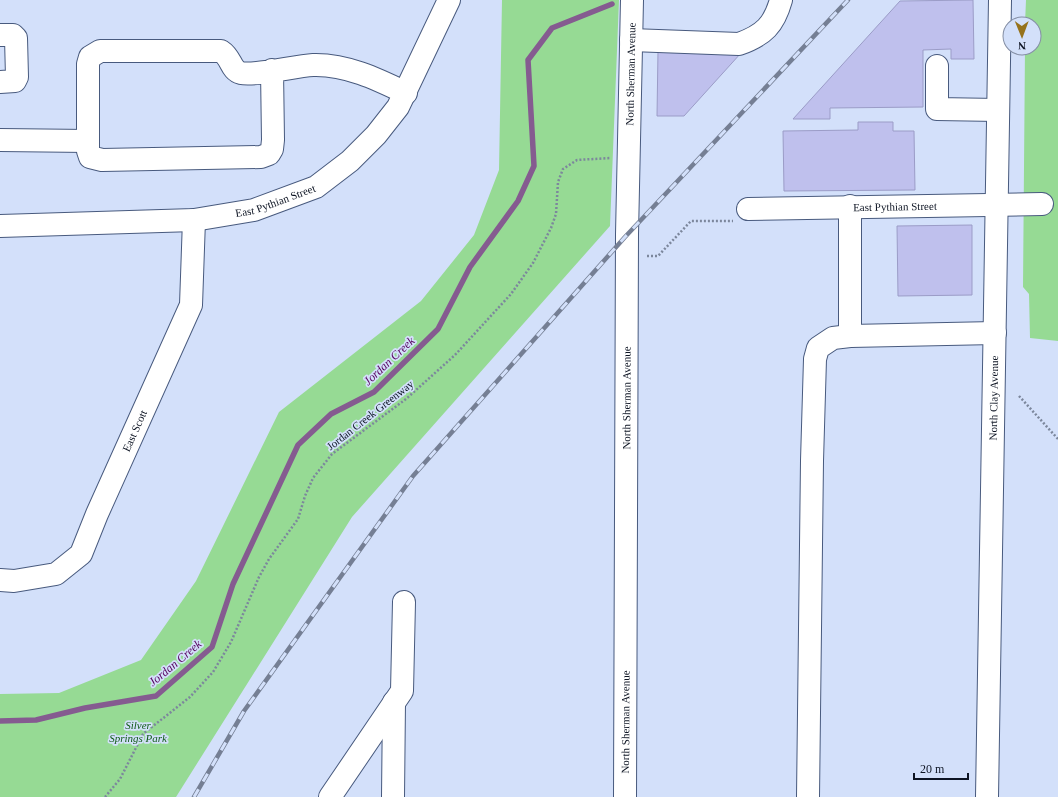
<svg xmlns="http://www.w3.org/2000/svg" width="1058" height="797" font-family="'Times New Roman',serif">
<style>
.green{fill:#96da94}
.lines{fill:none;stroke-linecap:round;stroke-linejoin:round}
.stream{stroke:#855b90;stroke-width:5.5}
.building{fill:#bfc0ed;stroke:#9b9cc7}
.minor-casing{stroke:#485a7e;stroke-width:24}
.path{stroke:#7c879c;stroke-width:2.5;stroke-dasharray:2 2;stroke-linecap:butt}
.minor{stroke:#fff;stroke-width:22}
.rail-casing{stroke:#757f94;stroke-width:4.5}
.rail{stroke:#d3e0fa;stroke-width:3;stroke-dasharray:9;stroke-linecap:butt}
.labels{text-anchor:middle;stroke-width:3.5;stroke-linejoin:round;paint-order:stroke}
.street-label{font-size:11px;fill:#0d1423;stroke:#d3e0fa}
.park-label{font-size:11px;font-style:italic;fill:#0f5915;stroke:#d3e0fa}
.water-label{font-size:12px;font-style:italic;fill:#56005e;stroke:#d3e0fa}
</style>
<rect width="100%" height="100%" fill="#d3e0fa"/>
<path class="green" d="M 502,0 L 619,0 L 610,226 L 352,517 L 176,797 L 0,797 L 0,694 L 59,693 L 141,660 L 196,581 L 279,412 L 421,301 L 474,235 L 499,170 Z
M 1026,0 L 1058,0 L 1058,341 L 1030,338 L 1029,294 L 1023,287 L 1025,48 L 1034,48 L 1034,24 L 1025,24 Z"/>
<g class="lines">
<path class="stream" d="M 0,721 L 36,720 L 85,708 L 156,696 L 212,647 L 233,584 L 298,445 L 331,414 L 374,392 L 438,329 L 470,267 L 518,201 L 534,166 L 528,60 L 552,28 L 612,4"/>
</g>
<path class="building" d="M 973,0 L 974,59 L 951,59 L 951,49 L 923,50 L 923,107 L 830,108 L 830,119 L 793,119 L 900,1 Z
M 658,51 L 741,53 L 684,116 L 657,116 Z
M 858,122 L 893,122 L 893,131 L 914,131 L 915,190 L 784,191 L 783,131 L 858,130 Z
M 972,225 L 972,295 L 898,296 L 897,226 Z"/>
<g class="lines">
<g class="minor-casing">
<g id="minor">
<path d="M 0,35 L 13,35 L 16,38 L 17,77 L 15,81 L 0,82"/>
<path d="M 631,40 L 739,44 C 764,35 774,25 781,0"/>
<path d="M 937,66 L 937,109 L 998,110"/>
<path d="M 272,70 L 273,140 L 272,149 L 269,154 L 261,157 L 102,160 L 90,157 L 88,151 L 88,64 L 90,57 L 100,51 L 221,51 C 232,58 230,70 241,73 C 255,76 295,66 313,65 C 346,64 377,79 406,93"/>
<path d="M 0,140 L 88,141"/>
<path d="M 850,206 L 850,336"/>
<path id="s1" d="M 748,209 L 1042,204"/>
<path id="s2" d="M 0,226 L 194,220 L 254,210 L 316,187 L 350,161 L 376,135 L 398,107 L 449,0"/>
<path id="s3" d="M 0,580 L 14,581 L 56,574 L 81,554 L 97,514 L 191,305 L 194,220"/>
<path d="M 330,797 L 402,691 L 404,602"/>
<path d="M 393,797 L 394,702"/>
<path id="s4" d="M 625,797 L 627,234 L 632,0"/>
<path d="M 808,797 L 812,461 L 815,359 L 818,348 L 833,338 L 850,336 L 995,333"/>
<path id="s5" d="M 987,797 L 1000,0"/>
</g>
</g>
<path class="path" d="M 647,256 L 658,256 L 691,221 L 733,221
M 1019,396 L 1058,439
M 105,797 L 120,779 L 143,734 L 190,697 L 213,672 L 231,642 L 259,577 L 269,559 L 298,519 L 305,496 L 313,478 L 332,454 L 406,399 L 455,355 L 511,294 L 533,263 L 551,228 L 556,214 L 558,182 L 563,169 L 577,160 L 610,158"/>
<use href="#minor" class="minor"/>
<g class="rail-casing">
<path id="rail" d="M 194,797 L 244,711 L 413,476 L 625,237 L 848,0"/>
</g>
<use href="#rail" class="rail"/>
</g>
<g class="labels">
<g class="street-label">
<text dy="4" stroke="none"><textPath href="#s4" startOffset="723">North Sherman Avenue</textPath></text>
<text dy="4" stroke="none"><textPath href="#s2" startOffset="278">East Pythian Street</textPath></text>
<text dy="4" stroke="none"><textPath href="#s1" startOffset="147">East Pythian Street</textPath></text>
<text dy="4" stroke="none"><textPath href="#s4" startOffset="399">North Sherman Avenue</textPath></text>
<text dy="4" stroke="none"><textPath href="#s5" startOffset="399">North Clay Avenue</textPath></text>
<text transform="translate(370 415) rotate(-38)" y="4">Jordan Creek Greenway</text>
<text dy="4" stroke="none"><textPath href="#s3" startOffset="223">East Scott</textPath></text>
<text dy="4" stroke="none"><textPath href="#s4" startOffset="75">North Sherman Avenue</textPath></text>
</g>
<g class="park-label">
<text x="138" y="729">Silver<tspan x="138" dy="13">Springs Park</tspan></text>
</g>
<g class="water-label">
<text transform="translate(389 361) rotate(-43)" y="4">Jordan Creek</text>
<text transform="translate(175 663) rotate(-40)" y="4">Jordan Creek</text>
</g>
</g>
<g transform="translate(1022 36) rotate(179)"><circle r="19" fill="#d3e0fa" stroke="#848ea4"/>
<path d="M0-3L7 15L0 10L-7 15Z" fill="#96721b"/>
<text y="-6" font-size="11" font-weight="bold" text-anchor="middle" fill="#0d1423">N</text>
</g>
<path d="M914 773v6h54v-6" fill="none" stroke="#0d1423" stroke-width="2"/>
<text x="920" y="773" font-size="12" fill="#0d1423" stroke="#d3e0fa" stroke-width="3" paint-order="stroke">20 m</text>
</svg>
